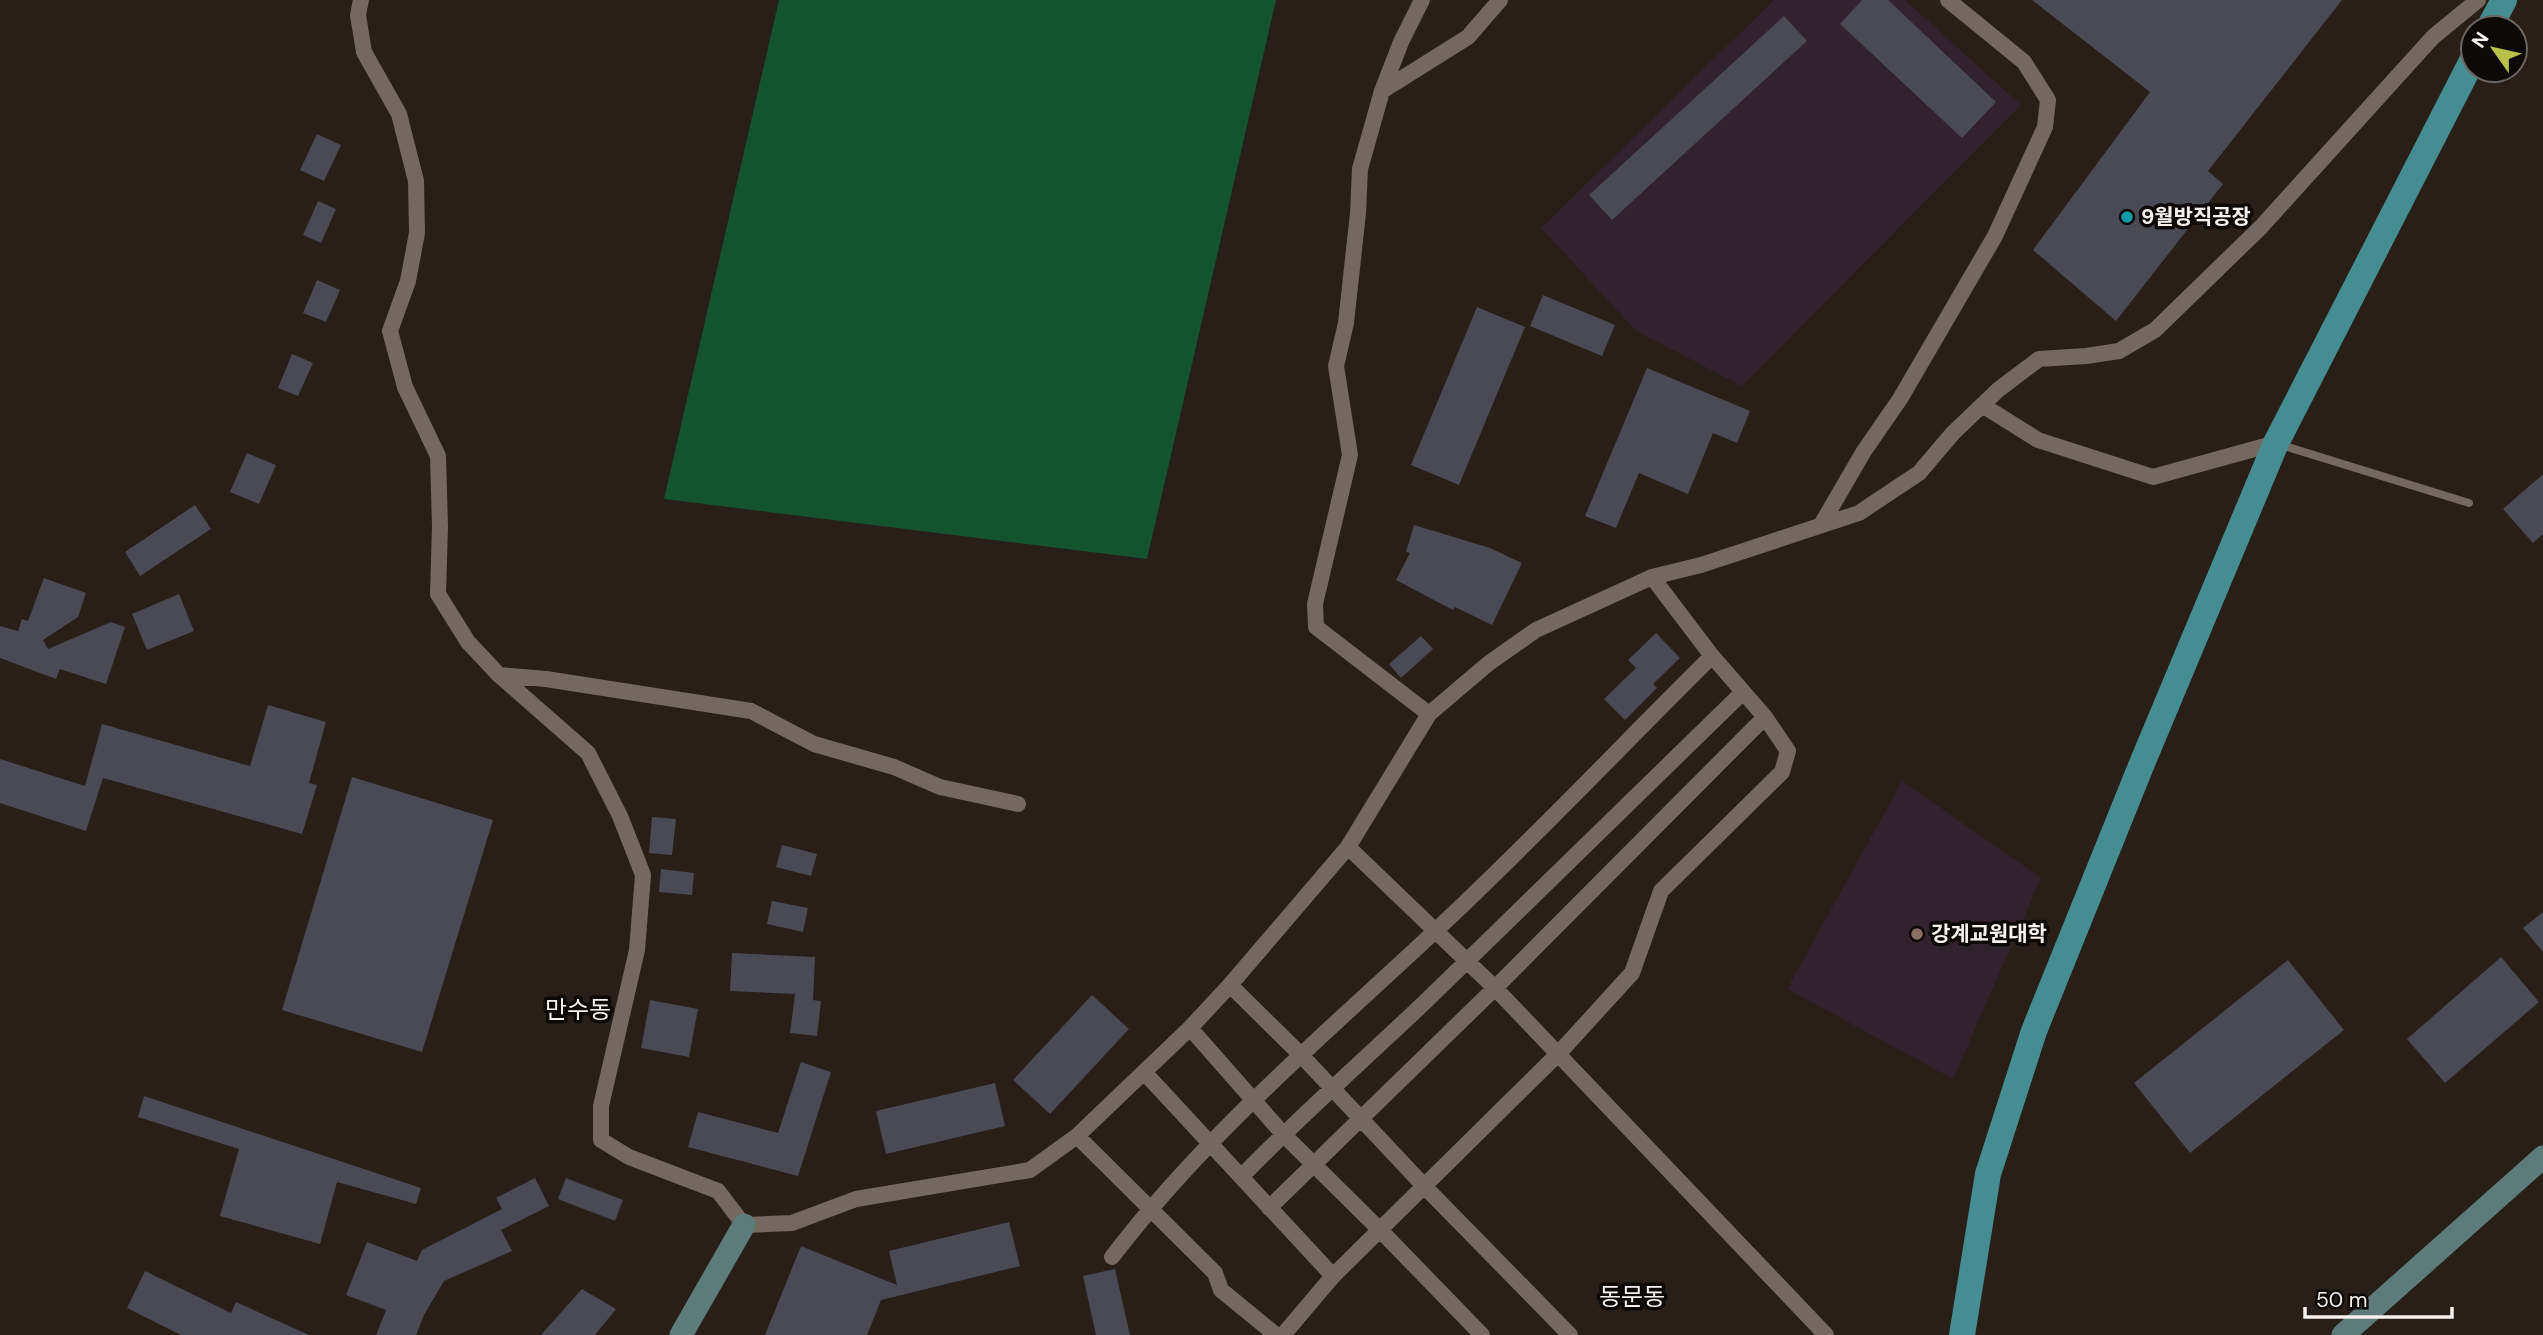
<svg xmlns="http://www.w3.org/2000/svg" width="2543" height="1335" font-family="'DM Sans','Noto Sans KR',sans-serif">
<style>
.education{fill:#31222e}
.green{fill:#13532e}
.building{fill:#494a54}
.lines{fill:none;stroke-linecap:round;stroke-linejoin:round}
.lane{stroke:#736961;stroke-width:8}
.street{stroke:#736961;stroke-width:16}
.secondary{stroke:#5c7b79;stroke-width:23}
.primary{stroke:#458d91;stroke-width:26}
.culture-dot{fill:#0f9aa8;stroke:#0d0907;stroke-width:2.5}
.education-dot{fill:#8d6e63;stroke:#0d0907;stroke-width:2.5}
.labels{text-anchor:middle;stroke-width:7;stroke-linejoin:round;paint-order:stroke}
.poi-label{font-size:21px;font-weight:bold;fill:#f7f1ed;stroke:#0d0907;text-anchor:start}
.quarter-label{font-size:24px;fill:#f7f1ed;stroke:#0d0907}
</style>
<rect width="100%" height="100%" fill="#271f18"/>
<path class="education" d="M 1774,0 L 1905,0 L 2021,105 L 1742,386 L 1636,331 L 1541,228 Z
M 1902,781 L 2041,878 L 1953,1079 L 1787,989 Z"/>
<path class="green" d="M 779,0 L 1276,0 L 1147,559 L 664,499 Z"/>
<path class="building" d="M 1862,0 L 1888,0 L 1996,102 L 1962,138 L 1840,24 Z
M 2032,0 L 2342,0 L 2208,171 L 2223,184 L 2116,321 L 2033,250 L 2150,92 Z
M 1784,16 L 1807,41 L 1612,220 L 1589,195 Z
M 317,134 L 341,145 L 324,181 L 300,170 Z
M 318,201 L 336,209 L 321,243 L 303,235 Z
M 317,280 L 340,290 L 326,322 L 303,313 Z
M 1543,295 L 1615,325 L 1602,356 L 1530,326 Z
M 1477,307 L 1525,327 L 1459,485 L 1411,465 Z
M 292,354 L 313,363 L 298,396 L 278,388 Z
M 1647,368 L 1750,411 L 1737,443 L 1713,433 L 1688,494 L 1639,473 L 1616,528 L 1585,516 Z
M 247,453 L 276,465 L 259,504 L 230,492 Z
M 2543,474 L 2543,534 L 2533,543 L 2503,509 Z
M 195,505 L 211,529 L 140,576 L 125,552 Z
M 1414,525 L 1490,548 L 1522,563 L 1492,625 L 1455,607 L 1453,610 L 1396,580 L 1410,553 L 1406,552 Z
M 44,578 L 86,593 L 78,617 L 43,640 L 48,649 L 111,622 L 125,627 L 106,684 L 60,669 L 56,679 L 0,658 L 0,626 L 18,631 L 22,619 L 28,621 Z
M 179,594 L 194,631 L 147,650 L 132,614 Z
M 1656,633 L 1680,658 L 1653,684 L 1657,688 L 1625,720 L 1604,699 L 1636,668 L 1628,660 Z
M 1421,636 L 1433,649 L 1401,678 L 1389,664 Z
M 268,705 L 326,722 L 309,783 L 317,785 L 302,834 L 103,778 L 86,831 L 0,803 L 0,759 L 85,786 L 102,724 L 250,766 Z
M 352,777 L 493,820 L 422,1052 L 282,1010 Z
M 652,817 L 676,819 L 672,855 L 649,853 Z
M 782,845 L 817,854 L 811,876 L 776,867 Z
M 661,869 L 694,873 L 692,895 L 659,892 Z
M 772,901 L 808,908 L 803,932 L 767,924 Z
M 2543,912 L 2543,952 L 2523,928 Z
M 732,953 L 815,957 L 813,1000 L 821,1001 L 817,1036 L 790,1033 L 795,994 L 730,991 Z
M 2501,957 L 2539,1002 L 2445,1083 L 2407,1039 Z
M 2288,960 L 2344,1030 L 2190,1153 L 2134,1083 Z
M 1092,995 L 1129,1029 L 1050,1114 L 1013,1080 Z
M 650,1000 L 698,1009 L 689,1057 L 641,1048 Z
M 801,1062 L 831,1072 L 798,1176 L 688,1147 L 698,1112 L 778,1133 Z
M 995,1083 L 1005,1126 L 886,1154 L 876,1111 Z
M 144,1096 L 421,1188 L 416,1204 L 337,1182 L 320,1244 L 220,1216 L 239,1149 L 138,1117 Z
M 535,1178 L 549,1206 L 501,1230 L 512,1251 L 444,1281 L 424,1315 L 416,1335 L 376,1335 L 386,1310 L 346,1295 L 367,1242 L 417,1261 L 422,1250 L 502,1209 L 496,1198 Z
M 566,1178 L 623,1200 L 615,1221 L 558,1199 Z
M 1009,1222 L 1020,1266 L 881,1300 L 867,1335 L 765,1335 L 801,1246 L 897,1285 L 889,1251 Z
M 1115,1269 L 1130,1335 L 1096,1335 L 1083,1276 Z
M 145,1271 L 231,1313 L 236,1302 L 309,1335 L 181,1335 L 127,1308 Z
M 582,1289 L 616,1309 L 595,1335 L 541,1335 Z"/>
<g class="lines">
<path class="lane" d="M 2281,445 L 2469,503"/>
<path class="street" d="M 361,0 L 358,15 L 364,52 L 399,114 L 416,181 L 417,233 L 408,281 L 390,331 L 405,387 L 438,456 L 440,526 L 438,594 L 468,642 L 499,675 L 588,753 L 620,816 L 643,875 L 637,950 L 601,1106 L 601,1140 L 629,1157 L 718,1191 L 744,1225 L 792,1223 L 856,1199 L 1030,1170 L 1077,1136 L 1190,1028 L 1230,985 L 1348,847 L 1429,714 L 1489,663 L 1536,630 L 1652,577 L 1701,565 L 1859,513 L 1919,473 L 1953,433 L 1998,390 L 2039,359 L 2086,356 L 2119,351 L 2155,330 L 2261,227 L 2433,37 L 2478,0
M 1422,0 L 1401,42 L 1382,91 L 1360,169 L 1358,213 L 1346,323 L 1336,366 L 1350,455 L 1315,604 L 1316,627 L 1429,714
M 1382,91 L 1468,37 L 1500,0
M 1982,405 L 2038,440 L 2153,477 L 2276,443
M 1821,525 L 1864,451 L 1900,399 L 1995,236 L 2045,127 L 2048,100 L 2024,62 L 1948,0
M 499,675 L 546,679 L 751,711 L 814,744 L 894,767 L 940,787 L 1018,804
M 1348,847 L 1495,988 L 1826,1335
M 1230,985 L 1301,1055 L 1425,1187 L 1570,1335
M 1190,1028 L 1283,1134 L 1381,1231 L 1482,1335
M 1144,1072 L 1333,1276
M 1077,1136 L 1215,1273 L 1221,1290 L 1276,1335
M 1241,1177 C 1300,1116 1364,1060 1426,1001 C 1532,899 1637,796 1742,693
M 1269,1208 L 1495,988 L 1765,717
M 1112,1257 C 1204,1136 1322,1037 1433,933 C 1529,844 1619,748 1712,656
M 1283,1335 L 1333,1276 L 1559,1053 L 1632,973 L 1661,891 L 1782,772 L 1788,751 L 1765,717 L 1712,656 L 1652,577"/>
<path class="secondary" d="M 681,1335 L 744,1225
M 2343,1335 L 2543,1157"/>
<path class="primary" d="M 2489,28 L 2504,0
M 1962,1335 L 1988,1174 L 2034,1031 L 2143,761 L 2276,443 L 2473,59"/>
</g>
<circle class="culture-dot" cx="2127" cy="217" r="7"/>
<circle class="education-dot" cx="1917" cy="934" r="7"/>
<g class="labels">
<g class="poi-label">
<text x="2141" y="224">9월방직공장</text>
<text x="1931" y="941">강계교원대학</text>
</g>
<g class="quarter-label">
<text x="578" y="1018">만수동</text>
<text x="1632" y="1305">동문동</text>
</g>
</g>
<g transform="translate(2494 49) rotate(304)"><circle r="33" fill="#0d0907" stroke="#6b6663" stroke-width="2"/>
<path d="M0-5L12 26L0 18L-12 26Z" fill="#b8c147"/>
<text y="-10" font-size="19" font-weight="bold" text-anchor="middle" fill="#f7f1ed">N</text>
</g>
<path d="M2305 1307v10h147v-10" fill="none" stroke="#f7f1ed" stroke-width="3.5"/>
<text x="2316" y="1307" font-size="21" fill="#f7f1ed" stroke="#0d0907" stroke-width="5" paint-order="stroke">50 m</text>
</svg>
